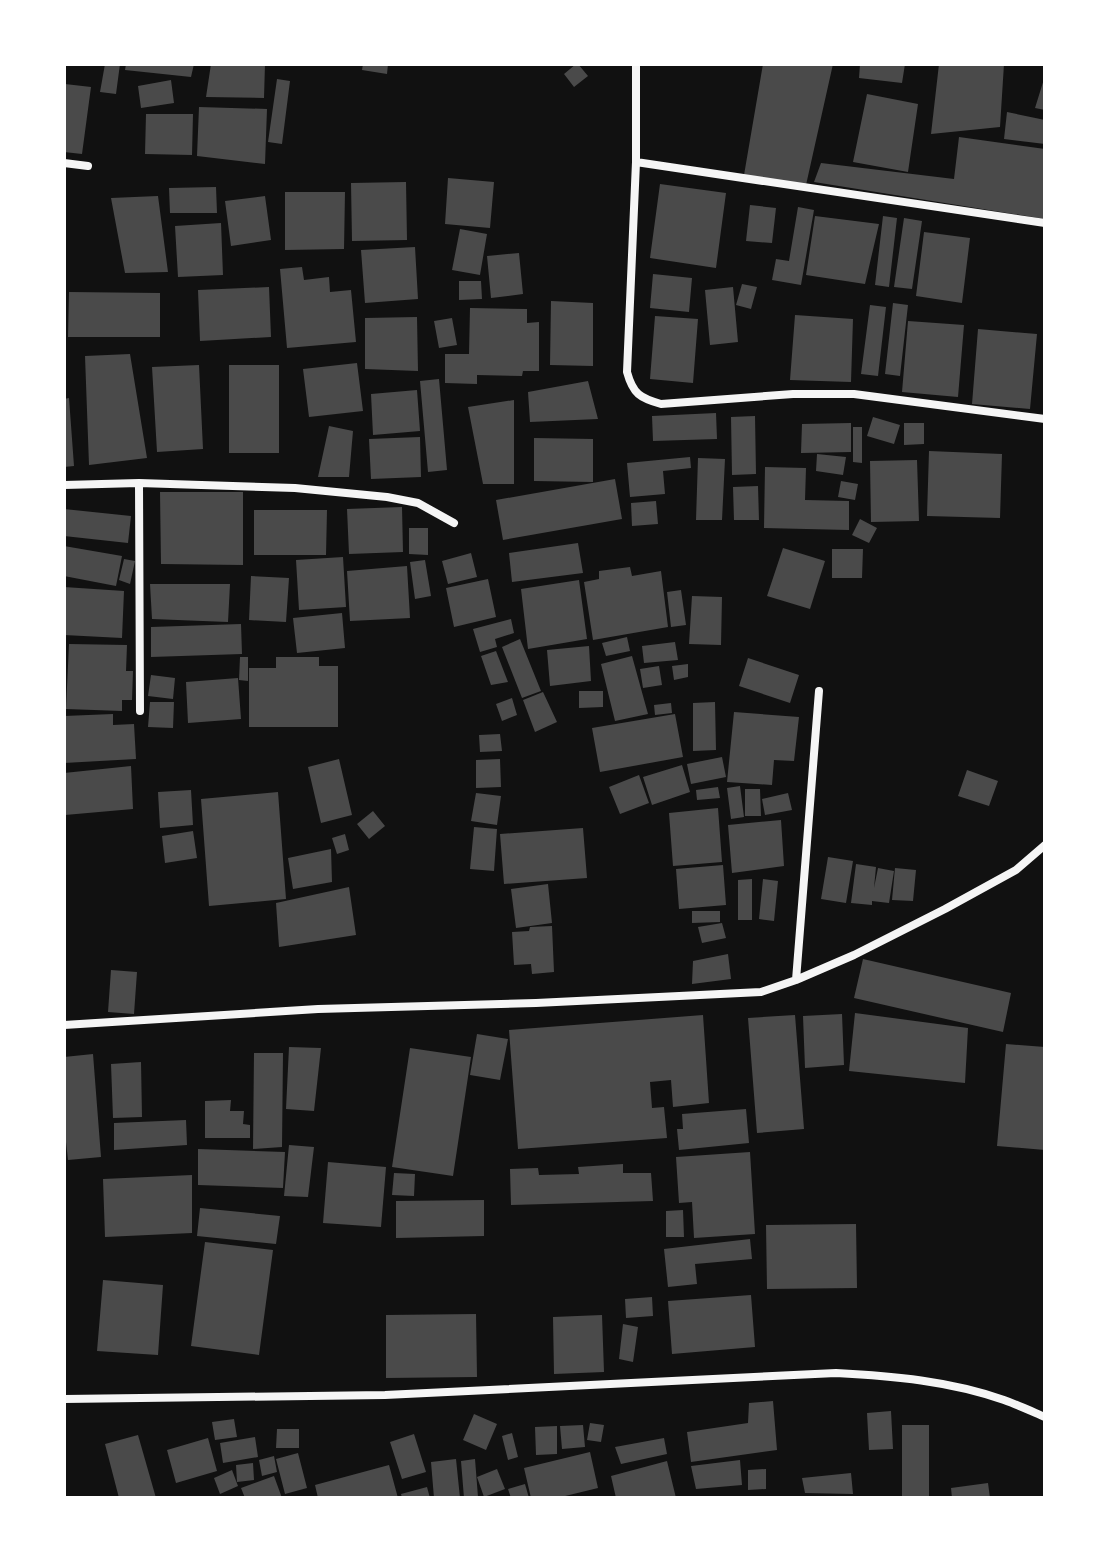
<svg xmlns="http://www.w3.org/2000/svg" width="1109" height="1562" font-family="'DejaVu Sans',sans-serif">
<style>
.building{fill:#4a4a4a}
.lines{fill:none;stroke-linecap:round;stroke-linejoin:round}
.minor{stroke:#f5f5f5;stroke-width:8}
</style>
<rect width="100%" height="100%" fill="#111"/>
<path class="building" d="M 105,64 L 120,64 L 116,94 L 100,92 Z
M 126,64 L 194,64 L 191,77 L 125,70 Z
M 211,64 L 265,64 L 264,98 L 206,97 Z
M 363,64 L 388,64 L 387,74 L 362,70 Z
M 576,64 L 578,64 L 588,76 L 574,87 L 564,74 Z
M 763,64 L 833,64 L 806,185 L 744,175 Z
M 860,64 L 905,64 L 902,83 L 859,78 Z
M 939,64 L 1004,64 L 1000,127 L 931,134 Z
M 277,79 L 290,81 L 282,144 L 268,142 Z
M 1044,79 L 1045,79 L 1045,110 L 1035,108 Z
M 171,80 L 174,103 L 141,108 L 138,86 Z
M 65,84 L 91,87 L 82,154 L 64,152 Z
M 867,94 L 918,104 L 908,172 L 853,162 Z
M 199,107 L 267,109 L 265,164 L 197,156 Z
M 1007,112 L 1045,120 L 1045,144 L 1004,139 Z
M 146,114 L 193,114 L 192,155 L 145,154 Z
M 959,137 L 1045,149 L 1045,219 L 814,182 L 821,163 L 954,179 Z
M 448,178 L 494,182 L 490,228 L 445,224 Z
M 406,182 L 407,240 L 352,241 L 351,183 Z
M 660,184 L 726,193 L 716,268 L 650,258 Z
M 216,187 L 217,213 L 170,213 L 169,188 Z
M 285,192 L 345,192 L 344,249 L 285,250 Z
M 158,196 L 168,272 L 125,273 L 111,198 Z
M 265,196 L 271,240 L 231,246 L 225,201 Z
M 750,205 L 776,208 L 772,243 L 746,241 Z
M 798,207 L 814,210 L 801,285 L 772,280 L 776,259 L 789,261 Z
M 815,216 L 879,224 L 865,284 L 806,275 Z
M 883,216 L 897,218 L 889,287 L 875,285 Z
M 904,218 L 922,221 L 912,289 L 894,287 Z
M 221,223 L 223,275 L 178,277 L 175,226 Z
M 460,229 L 487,234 L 480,275 L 452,270 Z
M 924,232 L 970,238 L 962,303 L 916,296 Z
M 415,247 L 418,299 L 365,303 L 361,250 Z
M 519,253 L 523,294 L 491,298 L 487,256 Z
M 302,267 L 304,280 L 329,277 L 330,292 L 351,290 L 356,342 L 287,348 L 280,269 Z
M 653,274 L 692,278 L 689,312 L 650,308 Z
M 459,281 L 481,281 L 482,299 L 459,300 Z
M 742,284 L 757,287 L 751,309 L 736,305 Z
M 269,287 L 271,337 L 200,341 L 198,290 Z
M 733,287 L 738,342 L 710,345 L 705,290 Z
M 69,292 L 160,293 L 160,337 L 68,337 Z
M 551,301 L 593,303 L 593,366 L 550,365 Z
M 893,303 L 908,305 L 900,376 L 885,374 Z
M 870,305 L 886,307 L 878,376 L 861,374 Z
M 470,308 L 527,309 L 527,323 L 539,322 L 539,371 L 523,371 L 522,376 L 477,375 L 477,384 L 445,383 L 445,354 L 469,354 Z
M 795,315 L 853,319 L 851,382 L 790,380 Z
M 655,316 L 698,319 L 693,383 L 650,379 Z
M 417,317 L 418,371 L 365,369 L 365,318 Z
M 452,318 L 457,345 L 439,348 L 434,321 Z
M 908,321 L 964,325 L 958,397 L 902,392 Z
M 978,329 L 1037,334 L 1030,409 L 972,404 Z
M 130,354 L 147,458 L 89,465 L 85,356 Z
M 357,363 L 363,411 L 309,417 L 303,369 Z
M 199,365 L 203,449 L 157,452 L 152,367 Z
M 229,365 L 279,365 L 279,453 L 229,453 Z
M 439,379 L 447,470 L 428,472 L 420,381 Z
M 588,381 L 598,419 L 530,422 L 528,392 Z
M 417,390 L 420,431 L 373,435 L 371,394 Z
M 69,398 L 74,466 L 64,467 L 64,399 Z
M 514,400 L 514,484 L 483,484 L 468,407 Z
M 716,413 L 717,439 L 653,441 L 652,416 Z
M 755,416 L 756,474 L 732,475 L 731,417 Z
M 873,417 L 900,425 L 894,444 L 867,436 Z
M 851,423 L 851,452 L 801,453 L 802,424 Z
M 904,423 L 924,423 L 924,444 L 904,445 Z
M 329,426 L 353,431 L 349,477 L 318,477 Z
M 853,427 L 862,427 L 862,463 L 853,462 Z
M 420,437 L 421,477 L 371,479 L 369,439 Z
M 534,438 L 593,439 L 593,482 L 534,481 Z
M 929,451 L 1002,454 L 1000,518 L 927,516 Z
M 817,454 L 846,457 L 843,475 L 816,471 Z
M 690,457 L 691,468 L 663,471 L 665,494 L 630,497 L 627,463 Z
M 698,458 L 725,459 L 722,520 L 696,520 Z
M 917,460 L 919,521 L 871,522 L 870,461 Z
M 765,467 L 806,468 L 805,500 L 849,501 L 849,530 L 764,528 Z
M 615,479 L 622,519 L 503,540 L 496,500 Z
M 841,481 L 858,484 L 855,500 L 838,497 Z
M 758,486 L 759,520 L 734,520 L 733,487 Z
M 160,492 L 243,492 L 243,565 L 161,564 Z
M 656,501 L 658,524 L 632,526 L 631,503 Z
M 402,507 L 403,552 L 349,554 L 347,509 Z
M 64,509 L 131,516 L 128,543 L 64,536 Z
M 254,510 L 327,510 L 326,555 L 254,555 Z
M 860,519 L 877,528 L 869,543 L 852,535 Z
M 409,528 L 428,528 L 428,555 L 409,554 Z
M 578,543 L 583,573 L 512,582 L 509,553 Z
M 64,546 L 122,556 L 116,586 L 64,576 Z
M 783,548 L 825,561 L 810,609 L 767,596 Z
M 832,549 L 863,549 L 862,578 L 832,578 Z
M 471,553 L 477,577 L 448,584 L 442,561 Z
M 343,557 L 346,607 L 299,610 L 296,560 Z
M 124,559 L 135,561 L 130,584 L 119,580 Z
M 425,560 L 431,596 L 415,599 L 410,562 Z
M 407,566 L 410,618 L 350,621 L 347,571 Z
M 630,567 L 632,576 L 661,571 L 668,627 L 593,640 L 584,582 L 599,579 L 599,571 Z
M 251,576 L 289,578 L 286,622 L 249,620 Z
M 488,579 L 496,617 L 454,627 L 446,588 Z
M 579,580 L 587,639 L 528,649 L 521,589 Z
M 150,584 L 230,584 L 228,622 L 152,619 Z
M 64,587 L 124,591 L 122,638 L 64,635 Z
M 681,590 L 686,625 L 671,627 L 667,592 Z
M 692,596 L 722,597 L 721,645 L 689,644 Z
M 342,613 L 345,648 L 297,653 L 293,618 Z
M 511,619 L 514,633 L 495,639 L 497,647 L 480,652 L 473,629 Z
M 241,624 L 242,654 L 151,657 L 151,627 Z
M 627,637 L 630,651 L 606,656 L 602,643 Z
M 520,639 L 541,691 L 522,698 L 502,647 Z
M 675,642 L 678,660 L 644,663 L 642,646 Z
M 69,644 L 127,645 L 126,671 L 133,671 L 132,700 L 122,700 L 122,711 L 66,709 Z
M 589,646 L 591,681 L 550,686 L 547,650 Z
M 496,651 L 508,682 L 491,685 L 481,656 Z
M 632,656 L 648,714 L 615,721 L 601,664 Z
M 240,657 L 248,657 L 248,681 L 239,680 Z
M 276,657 L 319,657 L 319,666 L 338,666 L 338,727 L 249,727 L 249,668 L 276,668 Z
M 748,658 L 799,675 L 790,703 L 739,686 Z
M 688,664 L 688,677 L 674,680 L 672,666 Z
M 659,666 L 662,685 L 643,688 L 640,669 Z
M 151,675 L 175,678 L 173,699 L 148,696 Z
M 238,678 L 241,719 L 188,723 L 186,682 Z
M 579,691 L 603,691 L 603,707 L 579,708 Z
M 543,692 L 557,722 L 535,732 L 523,700 Z
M 512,698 L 517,715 L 502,721 L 496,704 Z
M 150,702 L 174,702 L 173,728 L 148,727 Z
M 715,702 L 716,750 L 693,751 L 693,703 Z
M 671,703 L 672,713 L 655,715 L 654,705 Z
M 734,712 L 799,717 L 794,761 L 774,760 L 772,785 L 727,782 Z
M 113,714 L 113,725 L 134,724 L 136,759 L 64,763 L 64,716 Z
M 675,714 L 683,757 L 600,772 L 592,728 Z
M 500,734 L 502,751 L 480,752 L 479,735 Z
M 722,757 L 726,777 L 691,784 L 687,764 Z
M 339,759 L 352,815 L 321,823 L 308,767 Z
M 500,759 L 501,787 L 476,788 L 476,760 Z
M 682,765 L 690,792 L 652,805 L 643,777 Z
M 131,766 L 133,809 L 65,815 L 64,773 Z
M 967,770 L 998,781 L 989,806 L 958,796 Z
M 639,775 L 649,803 L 620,814 L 609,787 Z
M 740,786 L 744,817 L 731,819 L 727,788 Z
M 718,787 L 720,798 L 697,800 L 696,790 Z
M 745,789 L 760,789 L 761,816 L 745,816 Z
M 191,790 L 193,825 L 160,828 L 158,792 Z
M 278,792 L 286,899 L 209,906 L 201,799 Z
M 476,793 L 501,796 L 497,825 L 471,821 Z
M 788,793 L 792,810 L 765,815 L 762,799 Z
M 718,808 L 722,862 L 673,866 L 669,813 Z
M 373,811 L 385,826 L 369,839 L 357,824 Z
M 781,820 L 784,866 L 732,873 L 728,825 Z
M 474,827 L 497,829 L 494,871 L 470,869 Z
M 583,828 L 587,878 L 504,884 L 500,834 Z
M 193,831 L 197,858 L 165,863 L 162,836 Z
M 345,834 L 349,850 L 337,854 L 332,838 Z
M 331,849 L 332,882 L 293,889 L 288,858 Z
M 828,857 L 853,861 L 846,903 L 821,899 Z
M 856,864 L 876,867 L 874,888 L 878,868 L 894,871 L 889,903 L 872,901 L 872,905 L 851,903 Z
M 723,865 L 726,905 L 679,909 L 676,869 Z
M 895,868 L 916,870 L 913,901 L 892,900 Z
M 752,879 L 752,920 L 738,920 L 738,880 Z
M 763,879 L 778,881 L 774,921 L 759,919 Z
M 548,884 L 552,923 L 516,928 L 511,889 Z
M 349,887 L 356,935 L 279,947 L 276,903 Z
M 692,911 L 720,911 L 720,922 L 692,923 Z
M 722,923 L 726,938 L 702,943 L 698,927 Z
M 552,926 L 554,972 L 532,974 L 531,964 L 514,965 L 512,932 L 529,931 L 530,927 Z
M 728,954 L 731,979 L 692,984 L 693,961 Z
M 863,959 L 1011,993 L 1003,1032 L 854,998 Z
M 111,970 L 137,972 L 134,1014 L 108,1012 Z
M 855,1013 L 968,1028 L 965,1083 L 849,1071 Z
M 842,1014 L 844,1065 L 805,1068 L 803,1016 Z
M 703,1015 L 709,1103 L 673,1107 L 671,1080 L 650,1082 L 652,1108 L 664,1107 L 667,1138 L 518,1149 L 509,1030 Z
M 795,1015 L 804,1129 L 757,1133 L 748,1018 Z
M 477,1034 L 508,1039 L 500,1080 L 470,1075 Z
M 1006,1044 L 1045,1047 L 1045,1150 L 997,1146 Z
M 289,1047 L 321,1048 L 314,1111 L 286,1109 Z
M 410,1048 L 471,1057 L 453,1176 L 392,1167 Z
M 254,1053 L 283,1053 L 282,1147 L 253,1149 Z
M 93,1054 L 101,1157 L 68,1160 L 64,1124 L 64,1057 Z
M 141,1062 L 142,1117 L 113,1118 L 111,1064 Z
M 231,1100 L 230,1111 L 244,1111 L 243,1124 L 250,1125 L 250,1138 L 205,1138 L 205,1101 Z
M 746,1109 L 749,1143 L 679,1150 L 677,1129 L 683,1129 L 682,1114 Z
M 186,1120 L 187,1145 L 114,1150 L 114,1123 Z
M 289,1145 L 314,1147 L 308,1197 L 284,1196 Z
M 198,1149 L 285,1152 L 283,1188 L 198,1185 Z
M 750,1152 L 755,1234 L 694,1238 L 692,1202 L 679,1203 L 676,1157 Z
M 328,1162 L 386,1167 L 381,1227 L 323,1223 Z
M 623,1164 L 623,1173 L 651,1173 L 653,1201 L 511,1205 L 510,1169 L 538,1168 L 539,1175 L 579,1174 L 578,1167 Z
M 394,1173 L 415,1174 L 414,1196 L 392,1195 Z
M 192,1175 L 192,1233 L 105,1237 L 103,1179 Z
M 484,1200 L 484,1236 L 396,1238 L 396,1201 Z
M 200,1208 L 280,1216 L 276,1244 L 197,1236 Z
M 683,1210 L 684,1237 L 666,1237 L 666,1211 Z
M 856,1224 L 857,1288 L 767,1289 L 766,1225 Z
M 750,1239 L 752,1259 L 695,1264 L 697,1284 L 668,1287 L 664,1249 Z
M 205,1242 L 273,1250 L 259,1355 L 191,1346 Z
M 103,1280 L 163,1285 L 158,1355 L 97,1351 Z
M 751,1295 L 755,1347 L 672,1354 L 668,1301 Z
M 652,1297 L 653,1316 L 626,1318 L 625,1299 Z
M 476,1314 L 477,1377 L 386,1378 L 386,1315 Z
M 602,1315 L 604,1372 L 554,1374 L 553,1317 Z
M 623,1324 L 638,1327 L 633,1362 L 619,1359 Z
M 773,1401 L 777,1450 L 691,1462 L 687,1432 L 748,1423 L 749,1403 Z
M 891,1411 L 893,1449 L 869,1450 L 867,1413 Z
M 474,1414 L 497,1424 L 486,1450 L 463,1440 Z
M 234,1419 L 237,1437 L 215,1440 L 212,1422 Z
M 590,1423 L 604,1425 L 601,1442 L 587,1440 Z
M 583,1425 L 585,1447 L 562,1449 L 560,1426 Z
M 902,1425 L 929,1425 L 929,1498 L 902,1498 Z
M 557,1426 L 557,1454 L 536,1455 L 535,1427 Z
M 277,1429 L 299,1429 L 299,1448 L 276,1448 Z
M 512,1433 L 518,1457 L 508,1460 L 502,1436 Z
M 414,1434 L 426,1472 L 402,1479 L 390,1442 Z
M 138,1435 L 156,1498 L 119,1498 L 105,1444 Z
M 255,1437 L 258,1457 L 223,1463 L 220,1443 Z
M 208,1438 L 217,1471 L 176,1483 L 167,1450 Z
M 664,1438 L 667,1454 L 621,1464 L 615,1447 Z
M 590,1452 L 598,1488 L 557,1498 L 531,1498 L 524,1468 Z
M 298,1453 L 307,1488 L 285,1494 L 276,1459 Z
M 274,1456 L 277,1472 L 262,1476 L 259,1460 Z
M 456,1459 L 460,1498 L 434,1498 L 431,1462 Z
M 475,1459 L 478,1497 L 464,1498 L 461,1461 Z
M 740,1460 L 742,1485 L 696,1489 L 691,1466 Z
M 667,1461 L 676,1498 L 616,1498 L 611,1476 Z
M 253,1463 L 254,1480 L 237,1482 L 236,1465 Z
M 389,1465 L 398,1498 L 318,1498 L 315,1485 Z
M 497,1469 L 505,1489 L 484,1497 L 477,1477 Z
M 766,1469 L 766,1489 L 748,1490 L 748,1470 Z
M 232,1470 L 238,1486 L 220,1494 L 214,1478 Z
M 851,1473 L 853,1494 L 805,1493 L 802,1478 Z
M 274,1476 L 282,1498 L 245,1498 L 241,1488 Z
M 988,1483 L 990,1498 L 952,1498 L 951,1488 Z
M 525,1484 L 529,1498 L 511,1498 L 508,1489 Z
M 427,1487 L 430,1498 L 402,1498 L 401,1494 Z"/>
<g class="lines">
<path class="minor" d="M 636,64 L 636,162 L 627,372 C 633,394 640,398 661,404 L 793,394 L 854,394 L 1045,419
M 636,162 L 1045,223
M 64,163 L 88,166
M 139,483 L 140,711
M 64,485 L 139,483 L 295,488 L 387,497 L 418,503 L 454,523
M 796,980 L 819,691
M 64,1025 L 318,1009 L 536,1003 L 761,992 L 796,980 L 854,955 L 945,909 L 1016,870 L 1045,845
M 64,1399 L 385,1395 L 836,1373 C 893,1376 950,1381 1004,1400 C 1018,1405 1031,1411 1045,1417"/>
</g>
<rect width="1109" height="1562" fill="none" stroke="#ffffff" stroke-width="132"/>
</svg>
